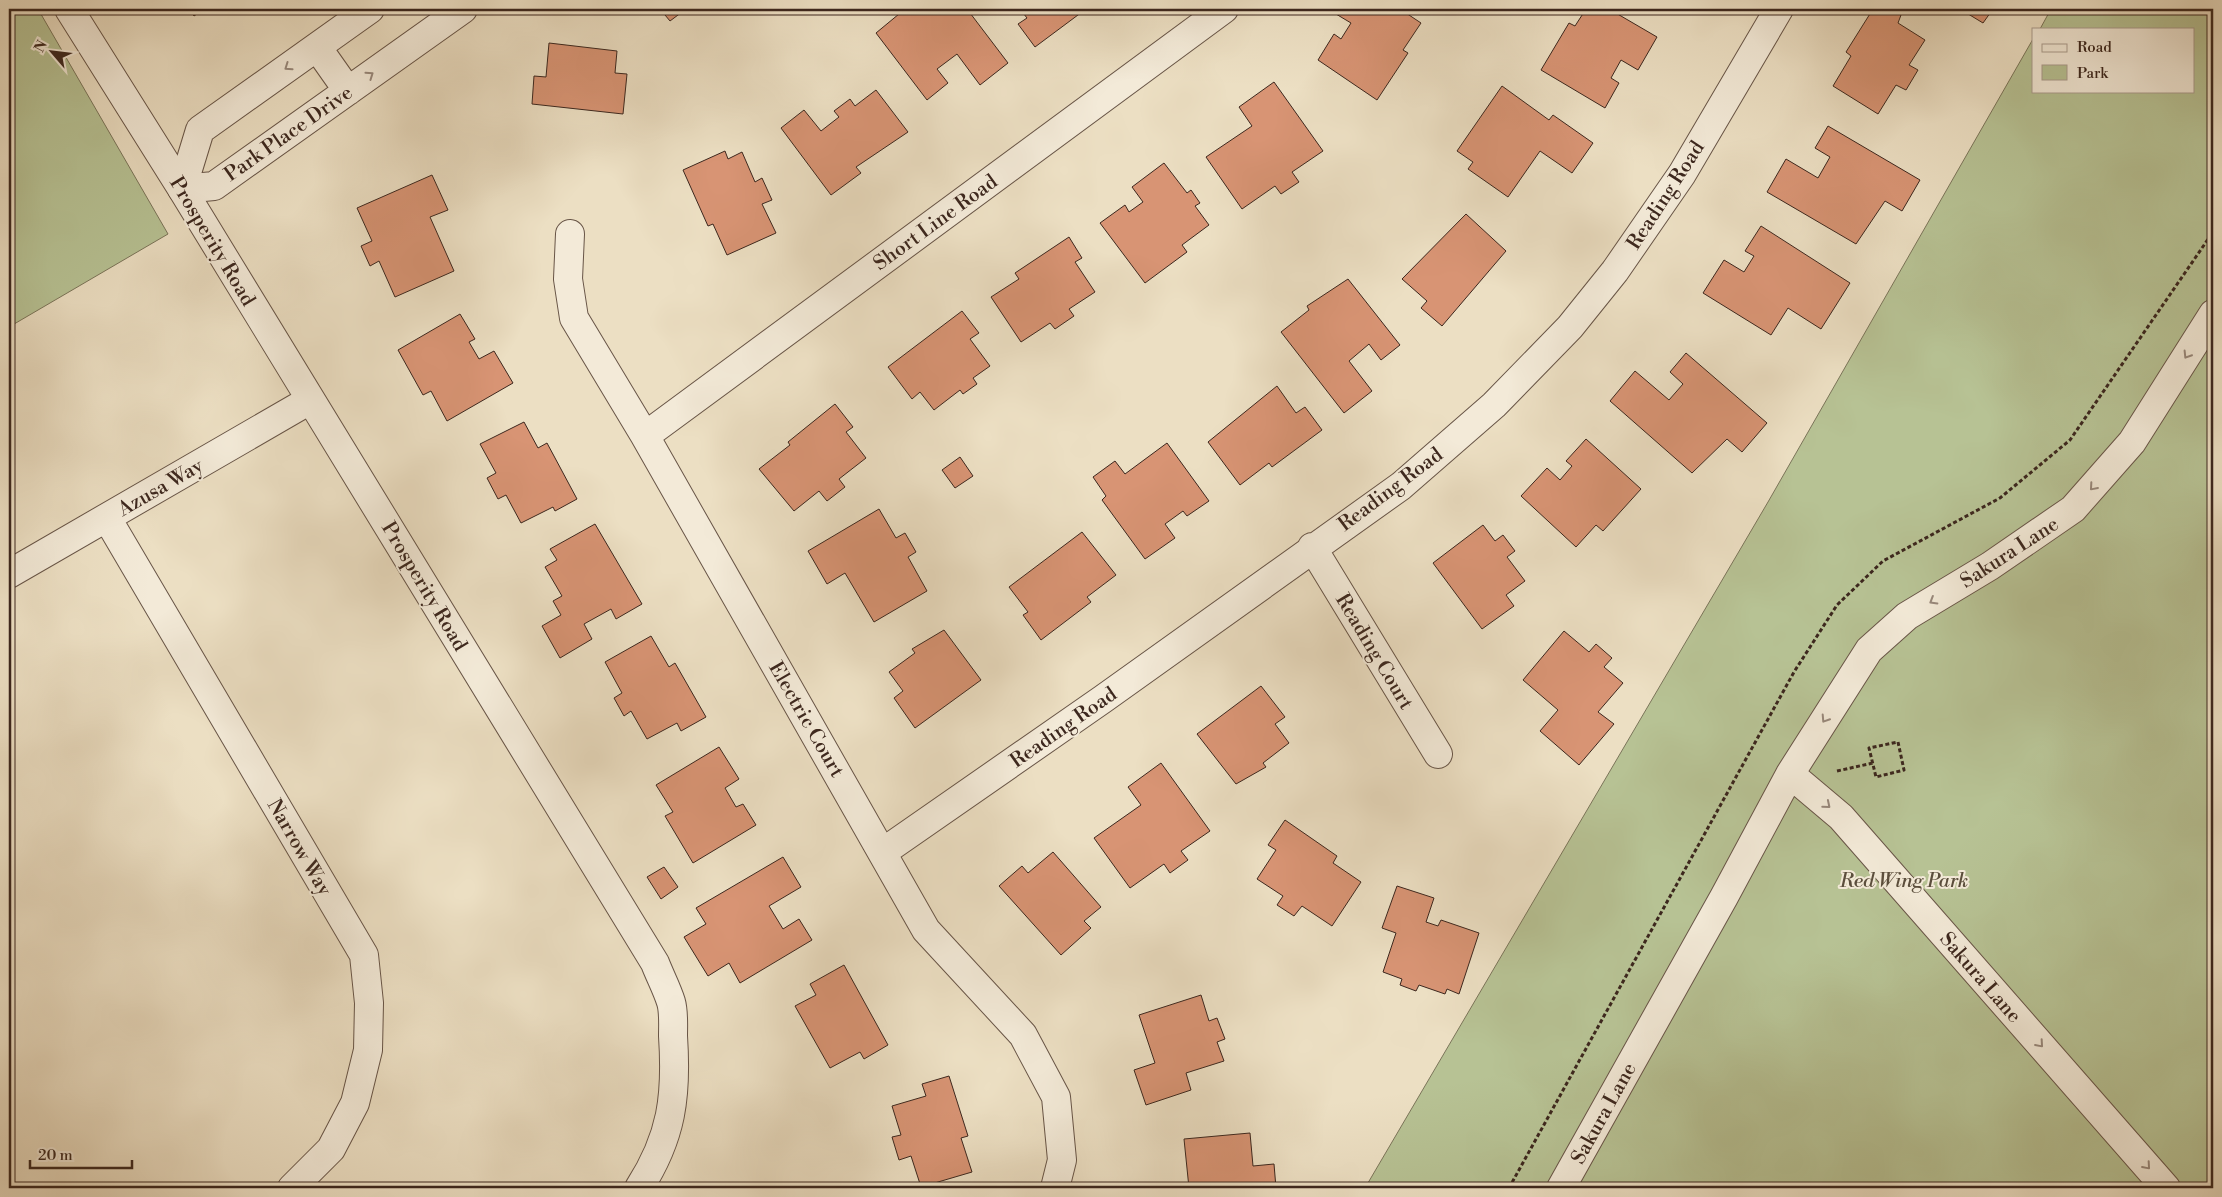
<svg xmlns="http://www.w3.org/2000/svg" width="2222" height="1197" font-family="'Libre Bodoni',serif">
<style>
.green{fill:#b7c294;stroke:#7a7459}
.building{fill:#d89474;stroke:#3c271e}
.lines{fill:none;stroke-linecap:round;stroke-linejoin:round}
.minor-casing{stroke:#685547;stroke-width:30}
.tertiary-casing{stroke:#685547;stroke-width:30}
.path{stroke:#3c271e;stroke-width:3;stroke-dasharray:4 2.5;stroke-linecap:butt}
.minor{stroke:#f3ead8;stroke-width:28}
.tertiary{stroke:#f3ead8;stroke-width:28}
.oneway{stroke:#98887b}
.labels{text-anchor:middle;stroke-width:4;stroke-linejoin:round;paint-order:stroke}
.street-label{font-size:20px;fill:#3c271e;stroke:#f3ead8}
.park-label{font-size:20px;font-style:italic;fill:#5b4e3c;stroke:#f3ead8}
</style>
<rect width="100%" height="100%" fill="#ecdfc3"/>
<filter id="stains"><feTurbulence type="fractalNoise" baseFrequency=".004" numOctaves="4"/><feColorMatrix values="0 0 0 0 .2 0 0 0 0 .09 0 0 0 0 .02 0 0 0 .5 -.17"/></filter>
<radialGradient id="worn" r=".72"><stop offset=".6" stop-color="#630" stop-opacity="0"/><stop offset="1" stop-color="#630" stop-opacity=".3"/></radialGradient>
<path class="green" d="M 9,9 L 38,9 L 168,234 L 9,327 Z
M 2051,9 L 2213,9 L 2213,1188 L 1365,1188 L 1768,502 L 2033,39 L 2033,91 L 2193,91 L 2193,29 L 2040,29 Z"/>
<path class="building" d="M 189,9 L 204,9 L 194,16 Z
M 660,9 L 686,9 L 670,21 Z
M 905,9 L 967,9 L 1008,63 L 980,85 L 957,54 L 937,69 L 948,83 L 927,100 L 876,33 Z
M 1020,9 L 1086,9 L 1035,47 L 1018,24 L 1027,18 Z
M 1340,9 L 1400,9 L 1421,23 L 1403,50 L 1408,53 L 1377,100 L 1318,60 L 1334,34 L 1341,39 L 1351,23 L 1336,14 Z
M 1586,9 L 1609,9 L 1657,37 L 1638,70 L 1621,60 L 1611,78 L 1619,83 L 1605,108 L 1541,70 L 1569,23 L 1575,26 Z
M 1873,9 L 1891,9 L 1901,15 L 1898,23 L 1925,40 L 1909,65 L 1918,70 L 1906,90 L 1896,85 L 1878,114 L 1833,86 L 1851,56 L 1846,52 Z
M 1960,9 L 1993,9 L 1983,23 Z
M 549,43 L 617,51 L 615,73 L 627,74 L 623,114 L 532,104 L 534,76 L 546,77 Z
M 1274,82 L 1323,151 L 1292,172 L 1299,182 L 1281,194 L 1275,186 L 1242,209 L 1206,157 L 1252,126 L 1239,107 Z
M 1502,86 L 1549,120 L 1553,115 L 1593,143 L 1572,173 L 1540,151 L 1508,197 L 1468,169 L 1473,162 L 1457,151 Z
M 876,90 L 908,132 L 856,167 L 861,173 L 831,195 L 781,128 L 804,110 L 821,131 L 839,117 L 834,111 L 850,99 L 855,106 Z
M 1828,126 L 1920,180 L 1902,211 L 1885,201 L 1856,244 L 1767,192 L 1786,159 L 1818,178 L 1830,157 L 1815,148 Z
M 725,151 L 728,159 L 742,152 L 755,182 L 762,178 L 772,200 L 762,204 L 776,233 L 727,255 L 713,224 L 708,226 L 683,170 Z
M 1164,163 L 1187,193 L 1191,190 L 1200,203 L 1195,206 L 1209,225 L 1182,245 L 1187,252 L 1145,283 L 1100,223 L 1125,205 L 1129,212 L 1143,202 L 1132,187 Z
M 432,175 L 448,210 L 430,217 L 454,271 L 395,297 L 379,261 L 370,266 L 361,246 L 372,241 L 357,208 Z
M 1466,214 L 1506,251 L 1442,326 L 1421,308 L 1427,301 L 1402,279 Z
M 1761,226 L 1850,283 L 1821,329 L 1788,308 L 1771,335 L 1703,293 L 1724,260 L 1744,272 L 1754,256 L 1745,251 Z
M 1069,237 L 1082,258 L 1075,262 L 1095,292 L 1069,309 L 1074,316 L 1055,329 L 1050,323 L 1021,342 L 991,297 L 1019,279 L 1015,273 Z
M 1348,279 L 1400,345 L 1381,360 L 1369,344 L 1349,361 L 1372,391 L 1344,413 L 1281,332 L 1309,310 L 1307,306 Z
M 962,311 L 979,333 L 970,339 L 990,366 L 973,378 L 977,384 L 963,394 L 960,390 L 934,410 L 920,392 L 912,399 L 888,367 Z
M 460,314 L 475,339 L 469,342 L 479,359 L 494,351 L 513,383 L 447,421 L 431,391 L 423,395 L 398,350 Z
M 1686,353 L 1767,423 L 1742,452 L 1727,439 L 1692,473 L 1610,401 L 1635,371 L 1669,400 L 1683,384 L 1670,372 Z
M 1277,386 L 1296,413 L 1305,407 L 1322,430 L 1272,467 L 1269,463 L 1240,485 L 1208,442 Z
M 835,404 L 853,427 L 846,432 L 866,458 L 839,479 L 845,487 L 827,501 L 819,491 L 794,511 L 759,469 L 790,445 L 788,442 Z
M 524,422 L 538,448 L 547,443 L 577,499 L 555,511 L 553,507 L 521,523 L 506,495 L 498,499 L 487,478 L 496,473 L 480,444 Z
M 1586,439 L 1641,489 L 1603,531 L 1596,525 L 1576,547 L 1521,496 L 1547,468 L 1560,480 L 1572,466 L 1566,461 Z
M 1167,443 L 1209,501 L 1187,516 L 1183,511 L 1165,524 L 1175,538 L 1145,559 L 1102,500 L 1106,496 L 1093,477 L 1115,461 L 1125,474 Z
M 960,457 L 973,476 L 955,488 L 942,470 Z
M 879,509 L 896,538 L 905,533 L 916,552 L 908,557 L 927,591 L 874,622 L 845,573 L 827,584 L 808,551 Z
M 595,524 L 642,604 L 616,619 L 611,609 L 584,624 L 592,639 L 560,658 L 542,626 L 561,615 L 553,601 L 562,596 L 545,567 L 557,560 L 550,549 Z
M 1483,525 L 1495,541 L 1503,535 L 1515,551 L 1507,557 L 1525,581 L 1506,595 L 1514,606 L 1482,629 L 1433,563 Z
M 1082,532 L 1116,575 L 1087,597 L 1091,602 L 1041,640 L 1023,615 L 1028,612 L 1009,587 Z
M 944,630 L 981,680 L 915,728 L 894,698 L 903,691 L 889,672 L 915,653 L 912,649 Z
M 1564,631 L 1589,652 L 1596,644 L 1612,658 L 1604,667 L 1623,683 L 1598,712 L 1614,724 L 1579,765 L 1540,731 L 1558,710 L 1523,680 Z
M 651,636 L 669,667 L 675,663 L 706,717 L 681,731 L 677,723 L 647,739 L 631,711 L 624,716 L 614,698 L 622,693 L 605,662 Z
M 1261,686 L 1285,717 L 1275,724 L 1289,743 L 1263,763 L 1266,767 L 1236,784 L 1197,734 Z
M 719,747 L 739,779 L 725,788 L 736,807 L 743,804 L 756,825 L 693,863 L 665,816 L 673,812 L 656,785 Z
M 1161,763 L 1210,831 L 1181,851 L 1188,860 L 1170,873 L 1164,864 L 1130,888 L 1094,838 L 1141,805 L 1128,787 Z
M 1285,820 L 1337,856 L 1333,863 L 1361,882 L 1332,926 L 1302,906 L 1294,916 L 1277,905 L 1283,896 L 1257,879 L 1276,850 L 1268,845 Z
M 1053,852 L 1101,907 L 1084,921 L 1091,928 L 1061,955 L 999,886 L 1022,866 L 1028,873 Z
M 783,857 L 801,887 L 769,906 L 783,929 L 799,919 L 812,940 L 740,983 L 729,963 L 708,976 L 684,937 L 706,924 L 696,908 Z
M 664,867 L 678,887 L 661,899 L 647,877 Z
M 1397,886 L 1434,898 L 1426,922 L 1438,926 L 1441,920 L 1479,933 L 1459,994 L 1447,989 L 1445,994 L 1419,985 L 1416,991 L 1400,985 L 1402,979 L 1383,972 L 1396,933 L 1382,928 Z
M 844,965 L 888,1045 L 864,1059 L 860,1052 L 830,1068 L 795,1006 L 816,995 L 810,984 Z
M 1201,995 L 1209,1021 L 1217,1018 L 1225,1039 L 1217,1042 L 1224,1061 L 1186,1073 L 1191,1090 L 1146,1105 L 1134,1070 L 1155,1063 L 1139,1015 Z
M 949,1076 L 968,1136 L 961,1138 L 972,1172 L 921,1187 L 911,1156 L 899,1160 L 892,1137 L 901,1135 L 892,1106 L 926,1096 L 922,1084 Z
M 1250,1133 L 1253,1166 L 1274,1164 L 1276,1188 L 1189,1188 L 1184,1139 Z"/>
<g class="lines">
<g class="minor-casing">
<path id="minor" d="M 370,9 L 200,130 L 182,189 L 214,186 L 463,9
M 317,47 L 348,91
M 570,234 L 568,279 L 574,318 L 645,436 L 926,930 L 1023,1035 L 1056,1097 L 1062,1160 L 1055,1188
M 645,436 L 1224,9
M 107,518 L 364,955 L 369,1003 L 368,1050 L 355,1103 L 331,1149 L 292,1188
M 1312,547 L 1438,754
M 9,574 L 310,400
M 1790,774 L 1841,817 L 2166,1188
M 883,852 L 1103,699 L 1401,486 L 1494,405 L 1570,327 L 1615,271 L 1682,174 L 1779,9
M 1561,1188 L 1724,897 L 1790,774 L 1869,650 L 1907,616 L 1990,566 L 2073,509 L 2132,442 L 2213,314"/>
</g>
<g class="tertiary-casing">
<path id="tertiary" d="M 69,9 L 182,189 L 655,963 C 660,976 667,989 671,1002 C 674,1012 673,1025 673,1036 C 677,1096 672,1137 639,1188"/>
</g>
<path class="path" d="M 1898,742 L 1904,770 L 1876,777 L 1869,748 Z
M 1837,771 L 1873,763
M 1509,1188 L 1794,672 L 1837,605 L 1883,561 L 2000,498 L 2070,440 L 2213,232"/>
<use href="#minor" class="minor"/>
<use href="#tertiary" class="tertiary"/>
</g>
<defs><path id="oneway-chevron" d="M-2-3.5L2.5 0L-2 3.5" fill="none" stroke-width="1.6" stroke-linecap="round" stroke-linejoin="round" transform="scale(1.25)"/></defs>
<g class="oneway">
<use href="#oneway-chevron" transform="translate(288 67) rotate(145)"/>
<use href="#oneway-chevron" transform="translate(370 75) rotate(-35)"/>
<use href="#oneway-chevron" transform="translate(2187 355) rotate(122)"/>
<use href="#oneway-chevron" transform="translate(2093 487) rotate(131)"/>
<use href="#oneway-chevron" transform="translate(1933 601) rotate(149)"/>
<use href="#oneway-chevron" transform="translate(1825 719) rotate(123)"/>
<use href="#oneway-chevron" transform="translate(1827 805) rotate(40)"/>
<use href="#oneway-chevron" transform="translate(2040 1044) rotate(49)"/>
<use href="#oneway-chevron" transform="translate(2147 1166) rotate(49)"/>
</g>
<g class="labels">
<g class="street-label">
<text transform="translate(288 133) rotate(-35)" y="7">Park Place Drive</text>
<text transform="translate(1665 195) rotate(-57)" y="7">Reading Road</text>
<text transform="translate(935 222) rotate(-36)" y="7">Short Line Road</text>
<text transform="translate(213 241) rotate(59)" y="7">Prosperity Road</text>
<text transform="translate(160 487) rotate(-30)" y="7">Azusa Way</text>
<text transform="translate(1390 489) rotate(-37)" y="7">Reading Road</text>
<text transform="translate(2009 552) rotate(-33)" y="7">Sakura Lane</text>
<text transform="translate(425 586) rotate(59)" y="7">Prosperity Road</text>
<text transform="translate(1375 651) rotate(59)" y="7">Reading Court</text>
<text transform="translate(807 719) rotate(60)" y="7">Electric Court</text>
<text transform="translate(1063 727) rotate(-35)" y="7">Reading Road</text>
<text transform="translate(300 847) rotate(60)" y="7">Narrow Way</text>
<text transform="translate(1981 977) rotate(49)" y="7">Sakura Lane</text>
<text transform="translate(1603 1113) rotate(-61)" y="7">Sakura Lane</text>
</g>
<g class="park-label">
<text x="1904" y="887">Red Wing Park</text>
</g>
</g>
<rect width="2222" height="1197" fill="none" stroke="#ecdfc3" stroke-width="30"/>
<rect x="10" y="10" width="2202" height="1177" fill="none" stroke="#3c271e" stroke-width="2.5"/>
<rect x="15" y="15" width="2192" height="1167" fill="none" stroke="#3c271e"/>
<rect x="2032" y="28" width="162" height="65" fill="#f3ead8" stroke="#aa9c8e"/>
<rect x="2042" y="44" width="25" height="8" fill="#f3ead8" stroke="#aa9c8e"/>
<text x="2077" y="52" font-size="15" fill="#3c271e">Road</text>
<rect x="2042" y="65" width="25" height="15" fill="#b7c294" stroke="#aa9c8e"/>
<text x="2077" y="78" font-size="15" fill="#3c271e">Park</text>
<g transform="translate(52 52) rotate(298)" stroke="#f3ead8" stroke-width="4" paint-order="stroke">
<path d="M0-4L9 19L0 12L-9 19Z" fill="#3c271e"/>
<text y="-8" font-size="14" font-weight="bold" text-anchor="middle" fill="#3c271e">N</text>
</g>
<path d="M30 1160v8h102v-8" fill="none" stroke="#3c271e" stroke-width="2.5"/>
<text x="38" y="1160" font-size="15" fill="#3c271e" stroke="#f3ead8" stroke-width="4" paint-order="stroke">20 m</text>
<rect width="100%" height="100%" filter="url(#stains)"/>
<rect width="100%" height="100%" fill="url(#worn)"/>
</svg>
